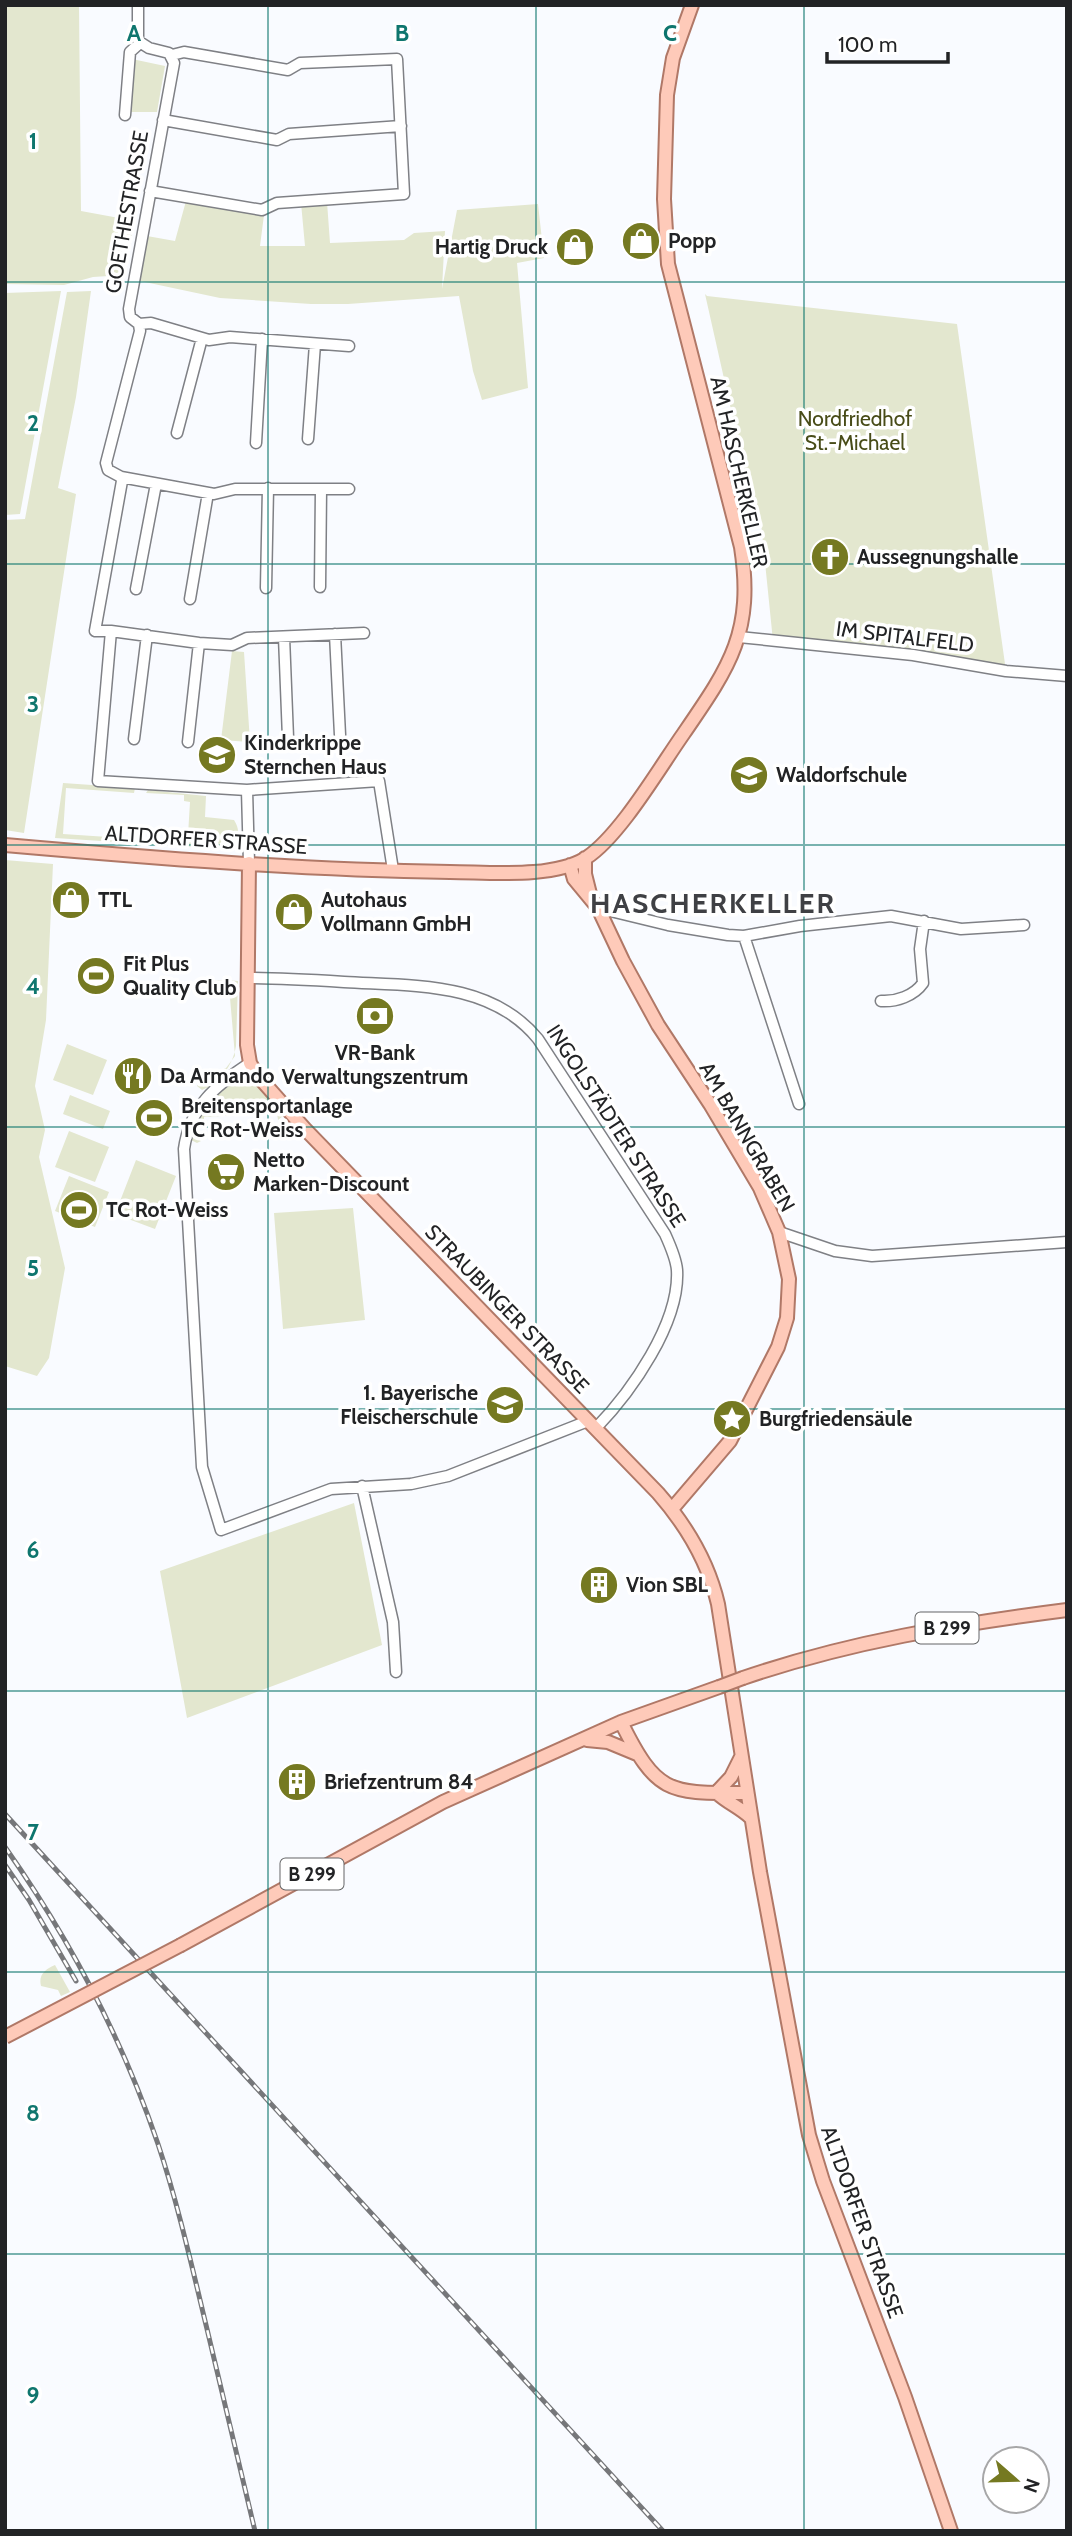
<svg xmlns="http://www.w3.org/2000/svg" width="1072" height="2536" font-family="Cabin,sans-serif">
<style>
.green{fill:#e3e7cf}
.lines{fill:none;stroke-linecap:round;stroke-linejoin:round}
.minor-casing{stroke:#7f8085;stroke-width:13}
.major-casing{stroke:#b07867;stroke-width:16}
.minor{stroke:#fff;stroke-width:10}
.major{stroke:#fecab9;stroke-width:12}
.rail-casing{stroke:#76777a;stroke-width:5}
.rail{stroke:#fff;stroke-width:2.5;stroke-dasharray:8;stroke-linecap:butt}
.major-bridge-casing{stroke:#b07867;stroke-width:16;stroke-linecap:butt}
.major-bridge{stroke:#fecab9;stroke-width:12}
.grid{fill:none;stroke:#0f766e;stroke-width:2;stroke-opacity:0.55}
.labels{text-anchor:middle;stroke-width:7;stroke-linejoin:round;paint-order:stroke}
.shield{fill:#fff;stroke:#646566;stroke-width:2}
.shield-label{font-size:19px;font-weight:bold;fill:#222325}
.street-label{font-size:21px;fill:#222325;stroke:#fff}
.poi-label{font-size:21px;font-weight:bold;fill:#222325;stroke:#fff;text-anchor:start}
.park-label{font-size:21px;fill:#484c18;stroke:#fff}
.district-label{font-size:28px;font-weight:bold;letter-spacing:2px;fill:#3f4044;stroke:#fff}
.grid-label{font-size:23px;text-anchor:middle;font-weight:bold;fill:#0f766e;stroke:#fff;stroke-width:7;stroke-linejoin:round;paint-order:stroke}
</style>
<rect width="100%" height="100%" fill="#f9fbff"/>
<path class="green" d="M 5,5 L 79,5 L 81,211 L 119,218 L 117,232 L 132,235 L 124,275 L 93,277 L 64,285 L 5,284 Z
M 132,59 L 165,66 L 157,112 L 131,112 Z
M 186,201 L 264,215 L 260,246 L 305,246 L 301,203 L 327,202 L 330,243 L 404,240 L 414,233 L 445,231 L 442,289 L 457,210 L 538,204 L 544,258 L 517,263 L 528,388 L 482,400 L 473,371 L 459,296 L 348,304 L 311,304 L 220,298 L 140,281 L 147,236 L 175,241 Z
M 61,291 L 20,514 L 5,515 L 5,293 Z
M 91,291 L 76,397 L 58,488 L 76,494 L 24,833 L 5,830 L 5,520 L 25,519 L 67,292 Z
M 705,294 L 707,296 L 957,324 L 1006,671 L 773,641 L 760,513 L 754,512 Z
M 232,651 L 244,652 L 250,742 L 221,740 Z
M 63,783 L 135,788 L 134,793 L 66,788 L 63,834 L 183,842 L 184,836 L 188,835 L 190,802 L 184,801 L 184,795 L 146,793 L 148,790 L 206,796 L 205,817 L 234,820 C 242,832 238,844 225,849 L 55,838 Z
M 5,860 L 53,864 L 46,1020 L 35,1086 L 45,1130 L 39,1157 L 65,1268 L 49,1358 L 37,1376 L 5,1366 Z
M 227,980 L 238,981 L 236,1046 C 233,1065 220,1083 202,1090 L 197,1086 L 201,1080 L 205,1086 L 214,1080 L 212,1074 L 226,1068 L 235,1056 L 229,986 L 214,988 L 214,981 Z
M 67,1044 L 107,1060 L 93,1095 L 53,1080 Z
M 242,1079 L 256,1084 L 295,1125 L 295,1129 L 290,1131 L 294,1127 L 283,1116 L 278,1120 L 277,1113 L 204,1117 L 204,1124 L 198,1125 L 198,1139 L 201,1141 L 197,1143 L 191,1140 C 196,1117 220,1086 242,1079 Z
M 70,1095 L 110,1111 L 103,1129 L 63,1114 Z
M 69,1131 L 109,1147 L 95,1182 L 55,1167 Z
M 136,1160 L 176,1176 L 155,1229 L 115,1214 Z
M 69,1176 L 109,1192 L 95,1227 L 55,1211 Z
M 353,1208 L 365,1320 L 283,1329 L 274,1213 Z
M 354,1503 L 382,1645 L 187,1718 L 160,1571 Z
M 55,1965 L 70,1992 L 61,1996 L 58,1990 L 41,1986 C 38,1974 46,1969 55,1965 Z"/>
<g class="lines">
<g class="minor-casing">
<path id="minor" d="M 138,5 L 138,41 L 149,48 L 169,53 L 174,63 L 129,309 L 130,317 L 139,324
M 125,115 L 130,52 L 140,43
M 163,120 L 277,140 L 289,134 L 401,126
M 150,191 L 262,210 L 277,203 L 404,194 L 397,59 L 300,63 L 288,70 L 184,52 L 172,55
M 139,324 L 140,331 L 106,463 L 108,470 L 121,477 L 122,481 L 95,631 L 111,631 L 98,781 L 247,790 L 379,781 L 393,870
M 139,324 L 151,323 L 209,340 L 230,337 L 349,346
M 177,433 L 202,338
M 308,439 L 315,344
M 256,443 L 262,339
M 121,477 L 214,494 L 235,489 L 349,489
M 320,587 L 321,489
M 266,588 L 268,488
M 136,589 L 156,484
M 190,599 L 208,493
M 111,631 L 199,643 L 232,645 L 247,638 L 364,633
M 335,634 L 340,735
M 284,637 L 288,738
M 739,637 L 913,655 L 1006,671 L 1067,676
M 134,739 L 147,635
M 188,742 L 199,643
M 247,790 L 249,863
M 598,908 L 668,925 L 728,935 L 744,936 L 800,926 L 891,916 L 961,929 L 1024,925
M 744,936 L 799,1104
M 247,978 C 280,978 312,980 344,982 C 412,986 491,981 538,1039 L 665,1234 C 670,1245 676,1258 677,1270 C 680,1323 631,1392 596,1428
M 881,1001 C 896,1002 914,996 923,983 L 920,949 L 924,921
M 250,1063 C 216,1085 190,1106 184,1149 L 202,1467 L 221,1530 L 331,1489 L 411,1484 L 448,1476 L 588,1421
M 779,1232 L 835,1251 L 872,1256 L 1067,1242
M 362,1486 L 393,1622 L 396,1672"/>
</g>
<g class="major-casing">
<path id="major" d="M 5,845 C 153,858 302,870 450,872 C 489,872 552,879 586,858 C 620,836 660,767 684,733 C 730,666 754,632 741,547 L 668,264 L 664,199 L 667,95 L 673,58 L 692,5
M 585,858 L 585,874 L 590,894
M 249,863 L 247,1045 L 250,1063 L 257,1075 L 305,1129 L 658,1493 C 686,1525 708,1561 718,1604 L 760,1872 L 809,2135 L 823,2181 L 905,2397 L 951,2531
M 570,865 L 574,879 L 598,908 L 623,961 L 658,1025 L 710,1104 L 760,1188 L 779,1232 L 789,1279 L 787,1318 L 778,1347 L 730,1441 L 672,1509
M 743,1678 C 848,1642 957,1624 1067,1610
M 621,1722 C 657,1795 669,1793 746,1793
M 587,1740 L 608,1742 L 637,1754
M 716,1793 L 731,1777 L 741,1757
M 717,1793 C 728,1803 739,1807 750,1817
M 181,1945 L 443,1802 L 621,1722 L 719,1687"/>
</g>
<use href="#minor" class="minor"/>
<use href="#major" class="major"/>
<g class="rail-casing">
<path id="rail" d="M 5,1814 L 663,2531
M 5,1847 C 69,1938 122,2038 158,2144 C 178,2204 192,2267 207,2329 C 223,2396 239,2463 255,2531
M 5,1865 L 29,1900 L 76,1981"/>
</g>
<use href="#rail" class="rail"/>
<g class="major-bridge-casing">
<path id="major-bridge" d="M 719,1687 L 743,1678
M 5,2037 L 181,1945"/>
</g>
<use href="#major-bridge" class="major-bridge"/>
</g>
<path class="grid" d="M 268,5 L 268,2531M 536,5 L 536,2531M 804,5 L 804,2531M 5,282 L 1067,282M 5,564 L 1067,564M 5,845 L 1067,845M 5,1127 L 1067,1127M 5,1409 L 1067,1409M 5,1691 L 1067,1691M 5,1972 L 1067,1972M 5,2254 L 1067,2254"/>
<defs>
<g id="shop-disc" transform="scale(2.0125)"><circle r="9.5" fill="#757921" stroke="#fff"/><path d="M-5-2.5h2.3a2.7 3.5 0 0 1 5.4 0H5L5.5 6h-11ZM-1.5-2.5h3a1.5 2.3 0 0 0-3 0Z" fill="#fff"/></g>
<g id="church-disc" transform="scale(2.0125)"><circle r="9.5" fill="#757921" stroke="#fff"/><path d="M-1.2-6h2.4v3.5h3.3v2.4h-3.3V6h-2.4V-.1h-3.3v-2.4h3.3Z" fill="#fff"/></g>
<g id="school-disc" transform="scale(2.0125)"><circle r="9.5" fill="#757921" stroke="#fff"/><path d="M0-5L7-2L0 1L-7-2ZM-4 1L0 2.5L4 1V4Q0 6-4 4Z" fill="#fff"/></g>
<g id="stadium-disc" transform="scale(2.0125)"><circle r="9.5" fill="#757921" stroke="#fff"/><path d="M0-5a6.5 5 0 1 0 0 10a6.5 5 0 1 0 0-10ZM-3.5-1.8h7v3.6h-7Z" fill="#fff"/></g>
<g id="bank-disc" transform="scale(2.0125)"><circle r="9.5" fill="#757921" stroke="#fff"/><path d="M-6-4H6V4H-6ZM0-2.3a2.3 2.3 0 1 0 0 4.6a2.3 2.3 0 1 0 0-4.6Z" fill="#fff"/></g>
<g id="restaurant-disc" transform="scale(2.0125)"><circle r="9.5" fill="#757921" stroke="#fff"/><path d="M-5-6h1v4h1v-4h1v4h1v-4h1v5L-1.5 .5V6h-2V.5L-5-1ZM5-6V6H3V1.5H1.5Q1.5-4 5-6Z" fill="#fff"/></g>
<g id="supermarket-disc" transform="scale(2.0125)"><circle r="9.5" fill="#757921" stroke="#fff"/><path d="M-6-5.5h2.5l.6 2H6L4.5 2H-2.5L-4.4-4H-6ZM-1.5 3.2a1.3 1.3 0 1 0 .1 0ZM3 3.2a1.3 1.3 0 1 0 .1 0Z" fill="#fff"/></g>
<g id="sight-disc" transform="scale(2.0125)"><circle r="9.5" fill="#757921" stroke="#fff"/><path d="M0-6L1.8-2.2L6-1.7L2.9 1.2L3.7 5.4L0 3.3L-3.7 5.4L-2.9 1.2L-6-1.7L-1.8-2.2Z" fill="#fff"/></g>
<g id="building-disc" transform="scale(2.0125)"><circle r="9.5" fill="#757921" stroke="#fff"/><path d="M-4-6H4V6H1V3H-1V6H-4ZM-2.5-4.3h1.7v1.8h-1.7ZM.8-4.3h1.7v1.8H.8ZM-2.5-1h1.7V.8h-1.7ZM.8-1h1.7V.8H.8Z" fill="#fff"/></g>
</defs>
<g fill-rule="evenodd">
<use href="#shop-disc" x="641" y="241"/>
<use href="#shop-disc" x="575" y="247"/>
<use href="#church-disc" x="830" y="557"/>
<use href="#school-disc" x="217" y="755"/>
<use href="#school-disc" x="749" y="775"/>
<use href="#shop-disc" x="71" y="900"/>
<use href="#shop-disc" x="294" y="912"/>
<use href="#stadium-disc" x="96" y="976"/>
<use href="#bank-disc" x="375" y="1016"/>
<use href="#restaurant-disc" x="133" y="1076"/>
<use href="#stadium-disc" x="154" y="1118"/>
<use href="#supermarket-disc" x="226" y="1172"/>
<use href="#stadium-disc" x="79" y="1210"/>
<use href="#school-disc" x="505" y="1405"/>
<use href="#sight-disc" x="732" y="1419"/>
<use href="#building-disc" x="599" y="1585"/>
<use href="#building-disc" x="297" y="1782"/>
</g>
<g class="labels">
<g class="shield">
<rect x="915.5" y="1612.5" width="63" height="31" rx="5"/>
<rect x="280.5" y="1858.5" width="63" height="31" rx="5"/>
</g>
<g class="shield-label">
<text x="947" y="1635">B 299</text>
<text x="312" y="1881">B 299</text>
</g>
<g class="street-label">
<text transform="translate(127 212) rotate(-80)" y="7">GOETHESTRASSE</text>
<text transform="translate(739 472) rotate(77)" y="7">AM HASCHERKELLER</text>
<text transform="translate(905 637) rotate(7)" y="7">IM SPITALFELD</text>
<text transform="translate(206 840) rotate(4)" y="7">ALTDORFER STRASSE</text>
<text transform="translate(616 1126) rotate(57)" y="7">INGOLSTÄDTER STRASSE</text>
<text transform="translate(747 1137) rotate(60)" y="7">AM BANNGRABEN</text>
<text transform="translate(507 1309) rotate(46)" y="7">STRAUBINGER STRASSE</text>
<text transform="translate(862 2222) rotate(70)" y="7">ALTDORFER STRASSE</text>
</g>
<g class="poi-label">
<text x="668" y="248">Popp</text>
<text x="548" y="254" text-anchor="end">Hartig Druck</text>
<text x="857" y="564">Aussegnungshalle</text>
<text x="244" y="750">Kinderkrippe<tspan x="244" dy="24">Sternchen Haus</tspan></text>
<text x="776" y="782">Waldorfschule</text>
<text x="98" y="907">TTL</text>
<text x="321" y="907">Autohaus<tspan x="321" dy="24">Vollmann GmbH</tspan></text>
<text x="123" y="971">Fit Plus<tspan x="123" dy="24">Quality Club</tspan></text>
<text x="375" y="1060" text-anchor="middle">VR-Bank<tspan x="375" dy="24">Verwaltungszentrum</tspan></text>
<text x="160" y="1083">Da Armando</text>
<text x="181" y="1113">Breitensportanlage<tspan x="181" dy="24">TC Rot-Weiss</tspan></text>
<text x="253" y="1167">Netto<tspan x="253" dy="24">Marken-Discount</tspan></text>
<text x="106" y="1217">TC Rot-Weiss</text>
<text x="478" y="1400" text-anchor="end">1. Bayerische<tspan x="478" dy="24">Fleischerschule</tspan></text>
<text x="759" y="1426">Burgfriedensäule</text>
<text x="626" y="1592">Vion SBL</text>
<text x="324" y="1789">Briefzentrum 84</text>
</g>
<g class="park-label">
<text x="855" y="426">Nordfriedhof<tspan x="855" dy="24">St.-Michael</tspan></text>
</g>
<g class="district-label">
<text x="713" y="913">HASCHERKELLER</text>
</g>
</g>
<g class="grid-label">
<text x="134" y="41">A</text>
<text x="402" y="41">B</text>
<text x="670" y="41">C</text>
<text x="33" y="149">1</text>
<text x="33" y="431">2</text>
<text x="33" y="712">3</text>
<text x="33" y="994">4</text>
<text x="33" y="1276">5</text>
<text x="33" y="1558">6</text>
<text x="33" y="1840">7</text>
<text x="33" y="2121">8</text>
<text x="33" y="2403">9</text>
</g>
<rect width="1072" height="2536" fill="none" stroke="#222325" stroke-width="14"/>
<g transform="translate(1016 2480) rotate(110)"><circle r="33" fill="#ffffff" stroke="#a7a7a8" stroke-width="2"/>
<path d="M0-5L12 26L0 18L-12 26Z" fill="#757921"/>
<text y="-10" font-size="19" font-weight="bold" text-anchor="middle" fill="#222325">N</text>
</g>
<path d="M827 52v10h121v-10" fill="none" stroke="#222325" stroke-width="3.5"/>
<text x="838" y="52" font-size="21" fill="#222325" stroke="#ffffff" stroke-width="5" paint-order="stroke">100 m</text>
</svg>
